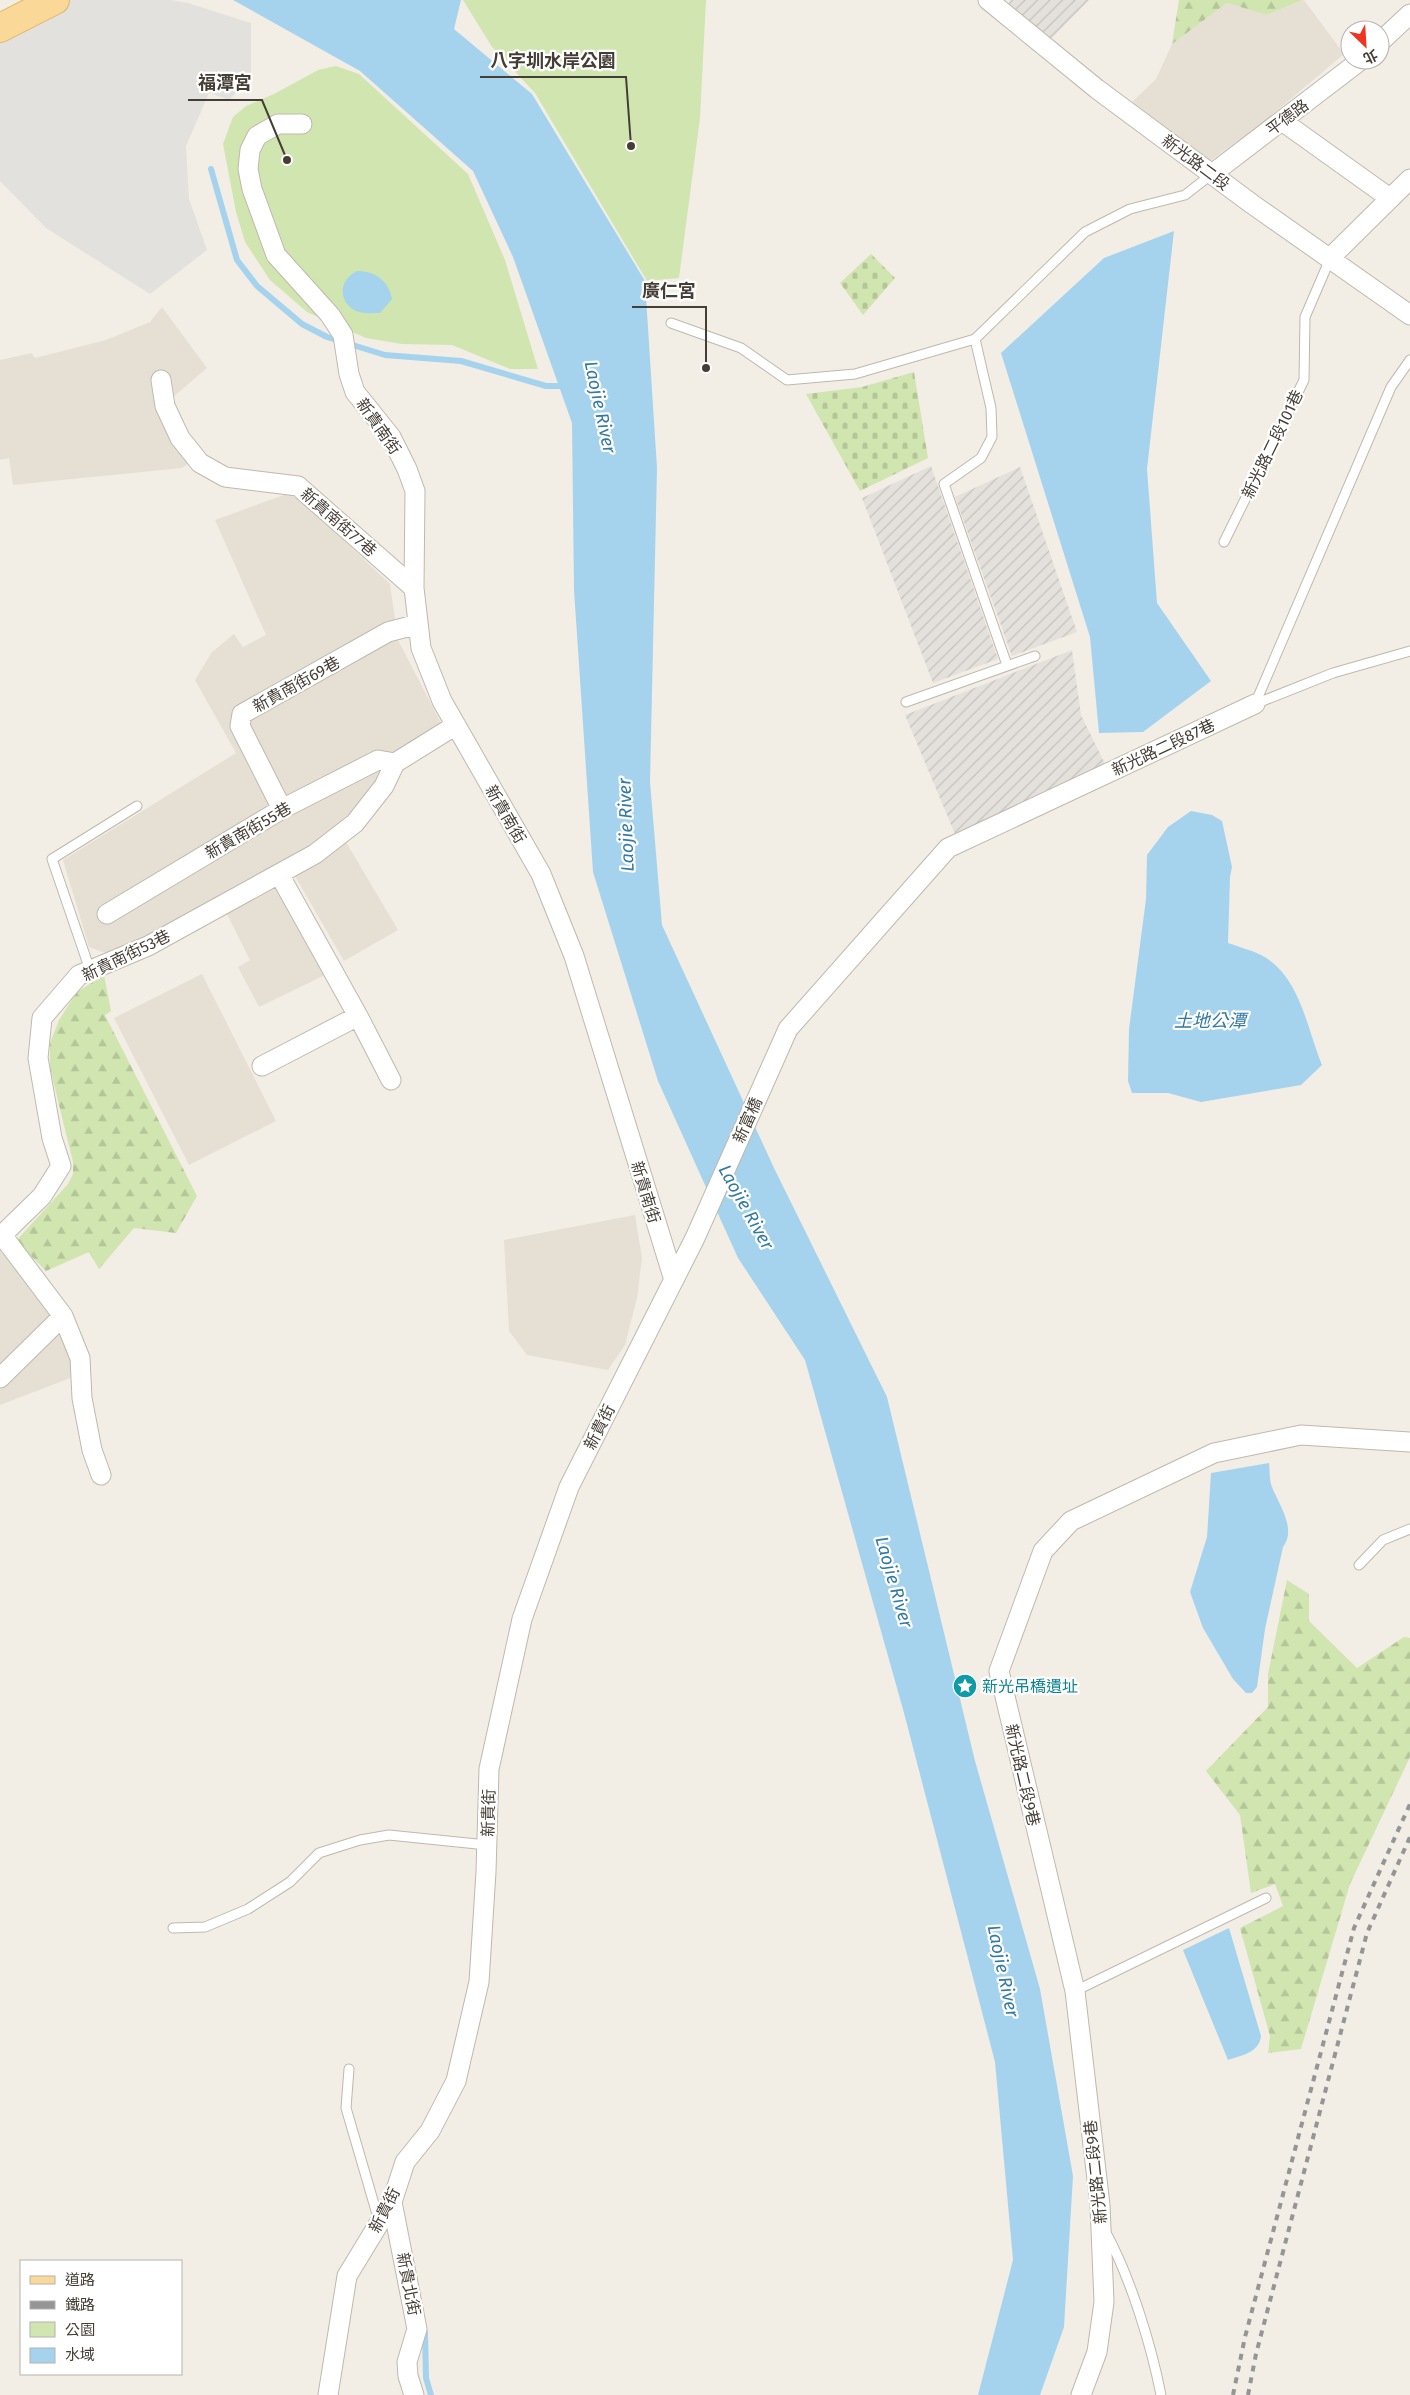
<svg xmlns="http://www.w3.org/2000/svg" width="1410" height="2395" font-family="'Fira Sans','Noto Sans TC',sans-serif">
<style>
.residential{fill:#e6e0d4}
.industrial{fill:url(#industrial-furrows)}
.forest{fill:url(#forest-firs)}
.cemetery{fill:url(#cemetery-stones)}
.park{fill:#d0e5b0}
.parking{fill:#e3e1de}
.water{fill:#a5d3ed}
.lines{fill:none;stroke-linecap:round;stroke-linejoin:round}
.stream{stroke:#a5d3ed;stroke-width:6}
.service-casing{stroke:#c0b8ac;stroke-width:11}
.minor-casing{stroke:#c0b8ac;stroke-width:21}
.primary-casing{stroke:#deb568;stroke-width:30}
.service{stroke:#fff;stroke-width:9}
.minor{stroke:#fff;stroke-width:19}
.primary{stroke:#fad998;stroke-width:28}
.rail{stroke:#959595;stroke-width:4;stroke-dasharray:6 6;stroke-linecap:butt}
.labels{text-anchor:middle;stroke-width:4.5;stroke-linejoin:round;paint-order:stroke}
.street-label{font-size:16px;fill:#453e36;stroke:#fff}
.culture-label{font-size:16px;fill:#0d838f;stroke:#fff;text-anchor:start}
.water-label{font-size:18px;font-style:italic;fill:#327aa4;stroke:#fff}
.leader{fill:none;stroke:#453e36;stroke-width:2}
.callout-dot{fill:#453e36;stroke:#fff;stroke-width:2}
.callout-label{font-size:18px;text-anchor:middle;font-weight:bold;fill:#453e36;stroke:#fff;stroke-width:4.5;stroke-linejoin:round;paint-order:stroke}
</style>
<defs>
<pattern id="industrial-furrows" width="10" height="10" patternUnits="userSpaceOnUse" patternTransform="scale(1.25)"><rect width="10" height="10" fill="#e4e0db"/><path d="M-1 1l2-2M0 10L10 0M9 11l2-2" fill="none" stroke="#c5c1bd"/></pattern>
<pattern id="forest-firs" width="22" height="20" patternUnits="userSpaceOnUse" patternTransform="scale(1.25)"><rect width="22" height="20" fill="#d0e5b0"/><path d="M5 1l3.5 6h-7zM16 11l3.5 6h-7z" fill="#b4c698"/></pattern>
<pattern id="cemetery-stones" width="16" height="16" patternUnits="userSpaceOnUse" patternTransform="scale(1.25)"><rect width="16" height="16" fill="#d0e5b0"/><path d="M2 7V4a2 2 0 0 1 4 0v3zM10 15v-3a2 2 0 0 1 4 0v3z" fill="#b4c698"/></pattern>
</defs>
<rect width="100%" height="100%" fill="#f2eee6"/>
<path class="residential" d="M 1304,0 L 1344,54 L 1261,124 L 1210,161 L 1132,102 L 1156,79 L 1172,44 L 1227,3 L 1267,15 Z
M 162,307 L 207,368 L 172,398 L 185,435 L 201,454 L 182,468 L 13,485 L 9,458 L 0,460 L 0,360 L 32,353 L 35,358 L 106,340 L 150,322 Z
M 292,492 L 390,584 L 398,640 L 442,725 L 315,846 L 114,956 L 89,947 L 63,860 L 236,753 L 195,680 L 212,652 L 234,634 L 243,647 L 266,635 L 215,520 Z
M 346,842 L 398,930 L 344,961 L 295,876 Z
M 277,884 L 325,975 L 259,1007 L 238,967 L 250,960 L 227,914 Z
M 202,974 L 276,1121 L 189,1165 L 114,1018 Z
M 635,1215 L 642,1258 L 637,1298 L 625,1345 L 608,1370 L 527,1355 L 509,1331 L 504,1240 Z
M 0,1249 L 49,1311 L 73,1362 L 73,1377 L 0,1405 Z"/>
<path class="industrial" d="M 1011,0 L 1089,0 L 1050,40 L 1008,4 Z
M 931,466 L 998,659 L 933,683 L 862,498 Z
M 1020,467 L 1077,632 L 1012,656 L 955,497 Z
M 1072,650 L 1081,715 L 1106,766 L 955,834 L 905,715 Z"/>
<path class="forest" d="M 1179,0 L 1303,0 L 1267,15 L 1227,3 L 1172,44 Z
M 104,975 L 111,1011 L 105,1015 L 197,1196 L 176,1233 L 134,1228 L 99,1269 L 89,1252 L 46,1271 L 16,1241 L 68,1184 L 73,1174 L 73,1162 L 50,1068 L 50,1043 L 59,1020 L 77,992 Z
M 1287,1580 L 1309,1594 L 1309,1621 L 1357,1668 L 1404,1637 L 1410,1638 L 1410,1757 L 1350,1884 L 1301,2049 L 1268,2053 L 1270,2036 L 1240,1928 L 1283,1906 L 1275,1884 L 1251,1893 L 1240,1815 L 1206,1771 L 1268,1707 L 1268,1674 Z"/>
<path class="cemetery" d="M 871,254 L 895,278 L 863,315 L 840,283 Z
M 914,372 L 928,458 L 860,491 L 806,394 L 862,387 Z"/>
<path class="park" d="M 463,0 L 706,0 L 700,118 L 679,278 L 647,281 L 535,93 L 492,47 Z
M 336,66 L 359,74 L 468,174 L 505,260 L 538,369 L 510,369 L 452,345 L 402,344 L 366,338 L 307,312 L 270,280 L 245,242 L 236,212 L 223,144 L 233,117 L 246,106 L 274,94 L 318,70 Z"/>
<path class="parking" d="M 66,0 L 171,0 L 188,3 L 251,23 L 251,78 L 229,100 L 209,93 L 186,146 L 189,199 L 207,250 L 150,294 L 46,228 L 0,181 L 0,28 Z"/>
<path class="water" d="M 233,0 L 461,0 L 454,29 L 532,94 L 645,281 L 657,468 L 650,782 L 662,925 L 774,1168 L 887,1397 L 975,1761 L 1040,1989 L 1073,2176 L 1064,2327 L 1040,2395 L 978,2395 L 1013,2260 L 995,2062 L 904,1713 L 805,1360 L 738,1258 L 658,1081 L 593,872 L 574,590 L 572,423 L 513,257 L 473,171 L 360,71 Z
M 1174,231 L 1147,469 L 1157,603 L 1211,681 L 1143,732 L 1099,733 L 1090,637 L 1001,353 L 1104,258 Z
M 357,271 C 375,271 389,281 392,299 L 380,313 C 372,313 362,314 356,311 C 337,301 339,280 357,271 Z
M 1191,811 L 1212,815 L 1222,821 L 1232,867 L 1230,877 L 1228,943 C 1239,947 1251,950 1261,955 C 1300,975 1307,1029 1322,1065 L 1301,1085 L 1201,1102 L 1168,1093 L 1132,1093 L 1128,1081 L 1129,1029 L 1146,899 L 1147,855 L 1168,827 Z
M 1269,1463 C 1270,1470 1269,1480 1272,1487 C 1279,1505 1297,1529 1283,1547 L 1265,1629 L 1257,1687 L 1252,1693 L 1246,1693 L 1233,1679 L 1203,1628 L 1190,1592 L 1207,1537 L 1211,1473 Z
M 1229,1928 L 1261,2036 C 1259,2053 1242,2055 1228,2060 L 1183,1950 Z"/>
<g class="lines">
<path class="stream" d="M 211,169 L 237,260 L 257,286 L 302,324 L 327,337 L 385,355 L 461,361 L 546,386 L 567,386
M 425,2332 L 426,2378 L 431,2395"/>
<g class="service-casing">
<path id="service" d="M 671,323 L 741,348 L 787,380 L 855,374 L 975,339
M 1224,542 L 1304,380 L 1305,317 L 1330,259
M 1007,665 L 944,484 L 981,458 L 992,437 L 991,408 L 975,339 L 1085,232 L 1130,209 L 1185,195 L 1212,174
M 906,702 L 1035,656
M 1255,704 L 1391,387 L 1410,360
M 1255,704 L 1333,673 L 1410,651
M 90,970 L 52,859 L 137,806
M 1359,1565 L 1383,1540 L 1410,1529
M 173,1928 L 205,1927 L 248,1909 L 290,1882 L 319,1853 L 360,1840 L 389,1835 L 487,1845
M 1075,1991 L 1266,1898
M 349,2069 L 346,2108 L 379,2221
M 1105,2231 C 1130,2276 1151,2344 1161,2395"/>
</g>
<g class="minor-casing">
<path id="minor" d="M 988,0 L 1097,89 L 1252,204 L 1410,315
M 1380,42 L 1410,14
M 1282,121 L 1384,194
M 302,124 L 278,124 L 257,136 L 250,150 L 248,169 L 252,189 L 276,255 L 330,315 L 343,335 L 349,374 L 355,392 L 391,437 L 407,469 L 415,491 L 414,588 L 421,648 L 442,701 L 541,874 L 574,956 L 674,1280
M 1212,174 L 1361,60
M 1331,257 L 1410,179
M 161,380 L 165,406 L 180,438 L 200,463 L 225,477 L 298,486 L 414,588
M 282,809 L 240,726 L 242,714 L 388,632 L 418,624
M 107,914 L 282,809 L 378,760 L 395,763
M 358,1016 L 391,1080
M 262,1066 L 358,1016 L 279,874
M 2,1235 L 63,1316 L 80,1358 L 82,1398 L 92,1450 L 101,1475
M 0,1237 L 42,1196 L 61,1166 L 52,1138 L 38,1058 L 42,1018 L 79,975 L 148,946 L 315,854 L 355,823 L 384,786 L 395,763 L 456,725
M 0,1378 L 63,1316
M 392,2202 L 417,2329 L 407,2362 L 408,2376 L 414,2395
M 328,2395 L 347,2276 L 392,2202 L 405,2162 L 430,2131 L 456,2081 L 479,1982 L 486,1872 L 489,1769 L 522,1619 L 569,1487 L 695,1238 L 788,1029 L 948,848 L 1255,704
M 1081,2395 L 1097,2352 L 1104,2302 L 1100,2205 L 1075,1991 L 999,1671 L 1043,1551 L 1071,1521 L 1214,1453 L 1301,1435 L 1410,1442"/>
</g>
<g class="primary-casing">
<path id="primary" d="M 0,28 L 55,0"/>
</g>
<use href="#service" class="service"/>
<use href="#minor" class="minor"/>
<use href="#primary" class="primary"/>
<path class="rail" d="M 1233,2395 L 1245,2337 L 1354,1928 L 1410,1804
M 1248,2395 L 1256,2354 L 1367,1933 L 1410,1837"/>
</g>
<defs>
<g id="sight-disc" transform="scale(1.25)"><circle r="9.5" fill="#0f9aa8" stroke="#fff"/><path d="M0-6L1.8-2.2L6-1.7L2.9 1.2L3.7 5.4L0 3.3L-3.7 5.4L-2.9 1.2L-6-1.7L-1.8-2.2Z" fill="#fff"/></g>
</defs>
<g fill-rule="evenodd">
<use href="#sight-disc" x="965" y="1686"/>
</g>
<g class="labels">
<g class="street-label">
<text transform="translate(1287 117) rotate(-37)" y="6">平德路</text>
<text transform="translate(1196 162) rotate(37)" y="6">新光路二段</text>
<text transform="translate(379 426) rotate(55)" y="6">新貴南街</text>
<text transform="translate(1272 444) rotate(-64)" y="6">新光路二段101巷</text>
<text transform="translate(339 522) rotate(41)" y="6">新貴南街77巷</text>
<text transform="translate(296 684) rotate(-29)" y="6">新貴南街69巷</text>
<text transform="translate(1163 747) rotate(-25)" y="6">新光路二段87巷</text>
<text transform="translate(506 814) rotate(60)" y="6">新貴南街</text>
<text transform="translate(248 830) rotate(-30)" y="6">新貴南街55巷</text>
<text transform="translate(126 955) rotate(-26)" y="6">新貴南街53巷</text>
<text transform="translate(747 1120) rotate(-66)" y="6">新富橋</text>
<text transform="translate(646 1192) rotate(73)" y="6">新貴南街</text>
<text transform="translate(599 1427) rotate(-63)" y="6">新貴街</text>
<text transform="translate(1023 1775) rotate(77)" y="6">新光路二段9巷</text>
<text transform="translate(488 1813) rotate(-89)" y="6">新貴街</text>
<text transform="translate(1095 2172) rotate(-96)" y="6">新光路二段9巷</text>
<text transform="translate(384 2210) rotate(-63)" y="6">新貴街</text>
<text transform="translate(409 2284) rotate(79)" y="6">新貴北街</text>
</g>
<g class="culture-label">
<text x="982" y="1692">新光吊橋遺址</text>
</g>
<g class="water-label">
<text transform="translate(600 407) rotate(78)" y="6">Laojie River</text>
<text transform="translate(626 825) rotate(-92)" y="6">Laojie River</text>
<text x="1210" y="1027">土地公潭</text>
<text transform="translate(746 1207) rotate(61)" y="6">Laojie River</text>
<text transform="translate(894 1582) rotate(74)" y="6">Laojie River</text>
<text transform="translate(1003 1971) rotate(78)" y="6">Laojie River</text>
</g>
</g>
<path class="leader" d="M631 146L626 77H480M287 160L262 100H188M706 368L706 307H632"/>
<g class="callout-dot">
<circle cx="631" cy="146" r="5"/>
<circle cx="287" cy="160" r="5"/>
<circle cx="706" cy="368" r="5"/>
</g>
<g class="callout-label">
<text x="553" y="67">八字圳水岸公園</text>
<text x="225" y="89">福潭宮</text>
<text x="669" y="297">廣仁宮</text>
</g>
<rect x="20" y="2260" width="162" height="115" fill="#ffffff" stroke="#b5b2af"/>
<rect x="30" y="2276" width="25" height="8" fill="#fad998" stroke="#b5b2af"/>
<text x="65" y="2285" font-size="15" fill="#453e36">道路</text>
<rect x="30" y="2301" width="25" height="8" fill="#959595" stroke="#b5b2af"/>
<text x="65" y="2310" font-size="15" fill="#453e36">鐵路</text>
<rect x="30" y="2322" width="25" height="15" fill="#d0e5b0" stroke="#b5b2af"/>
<text x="65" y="2335" font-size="15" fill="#453e36">公園</text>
<rect x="30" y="2348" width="25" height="15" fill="#a5d3ed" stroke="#b5b2af"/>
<text x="65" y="2360" font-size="15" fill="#453e36">水域</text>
<g transform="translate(1365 45) rotate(155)"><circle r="24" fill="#ffffff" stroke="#b5b2af"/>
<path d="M0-4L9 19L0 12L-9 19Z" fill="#f0341f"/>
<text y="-8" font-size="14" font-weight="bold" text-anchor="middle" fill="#453e36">北</text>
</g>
</svg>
